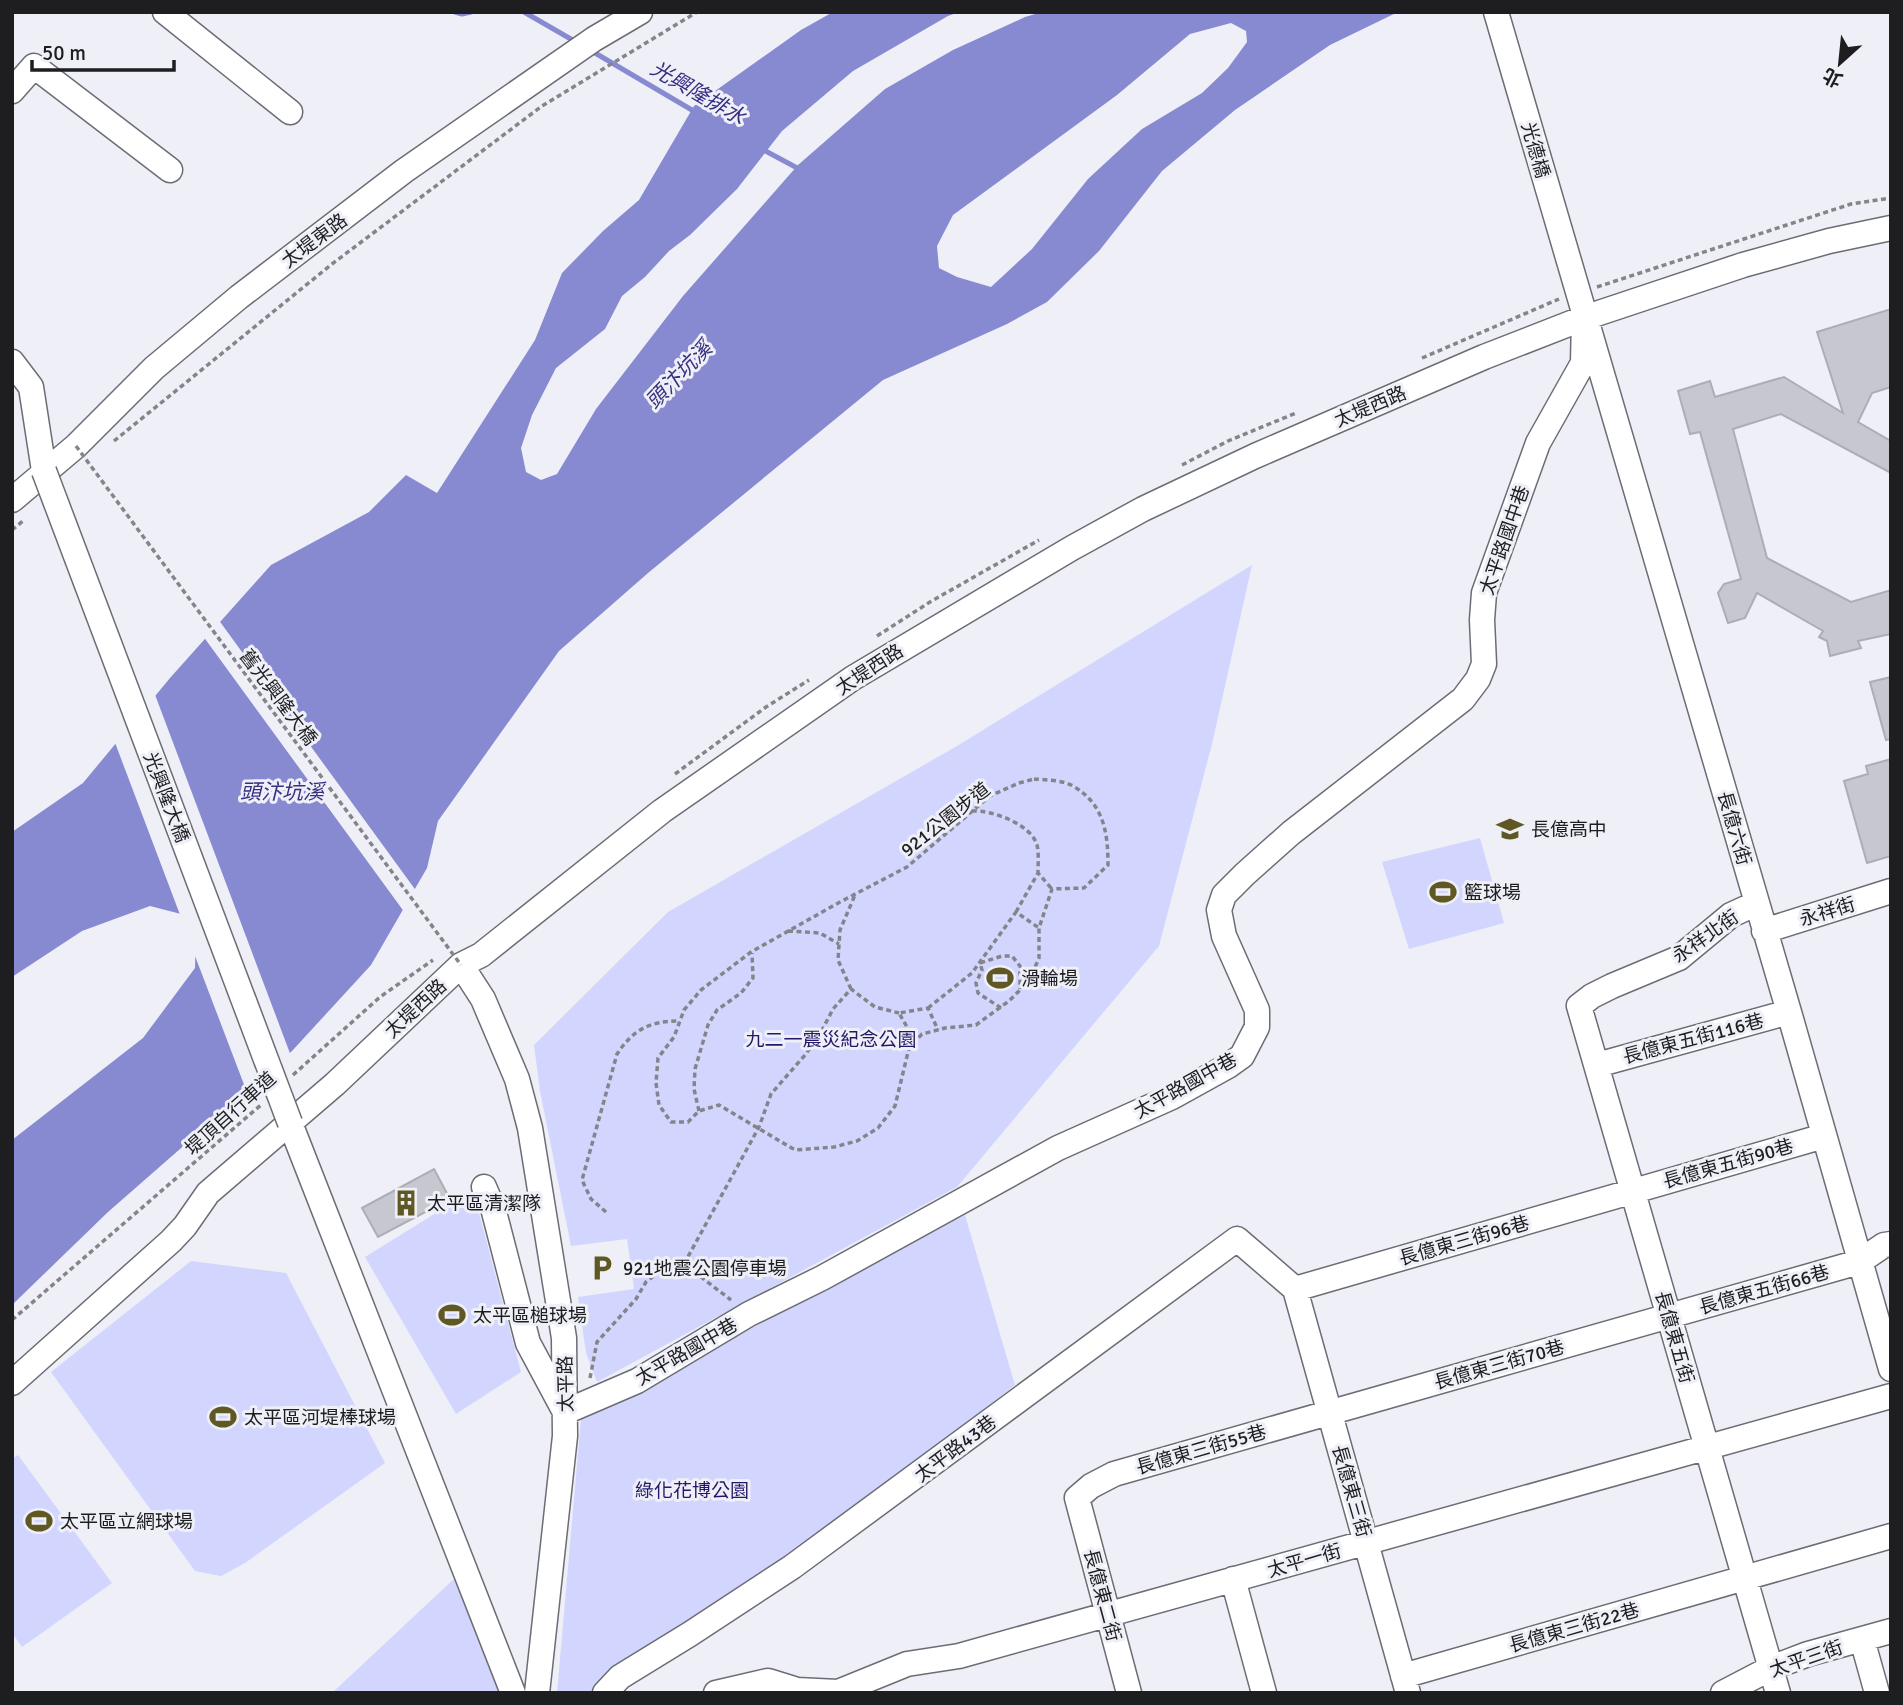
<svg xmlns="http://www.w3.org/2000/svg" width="1903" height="1705" font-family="Signika,'Noto Sans TC',sans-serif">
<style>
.green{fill:#d2d6ff}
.water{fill:#878ad0;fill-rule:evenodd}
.pier{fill:#eeeff7}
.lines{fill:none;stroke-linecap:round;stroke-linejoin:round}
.stream{stroke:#878ad0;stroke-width:5}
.building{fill:#c6c7cf;stroke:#acadb5;stroke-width:2}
.minor-casing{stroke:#6c6d74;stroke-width:27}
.path{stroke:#84858a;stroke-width:3.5;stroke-dasharray:5 3.5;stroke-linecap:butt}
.minor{stroke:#fff;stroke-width:24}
.minor-bridge-casing{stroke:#6c6d74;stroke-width:27;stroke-linecap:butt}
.path-bridge{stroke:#84858a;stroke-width:3.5;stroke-dasharray:5 3.5;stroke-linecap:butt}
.minor-bridge{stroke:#fff;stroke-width:24}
.labels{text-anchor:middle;stroke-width:6;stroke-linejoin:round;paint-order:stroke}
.street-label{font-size:19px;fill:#1e1e21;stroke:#eeeff7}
.poi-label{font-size:19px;fill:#1e1e21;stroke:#eeeff7;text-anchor:start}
.park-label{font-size:19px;fill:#25176a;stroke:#eeeff7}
.water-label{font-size:21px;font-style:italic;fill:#372f82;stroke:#eeeff7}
</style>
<rect width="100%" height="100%" fill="#eeeff7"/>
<path class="green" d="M 1252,565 L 1212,744 L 1159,946 L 957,1187 L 597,1382 L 586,1353 L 578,1297 L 634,1289 L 627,1239 L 571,1246 L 540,1091 L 534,1045 L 668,912 L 957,746 Z
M 1480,838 L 1504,923 L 1409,949 L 1382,862 Z
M 473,1190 L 521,1372 L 456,1414 L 365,1257 Z
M 965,1215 L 1015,1385 L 618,1693 L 557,1693 L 581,1419 Z
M 191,1261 L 286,1273 L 385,1463 L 245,1563 L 221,1576 L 195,1571 L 51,1372 Z
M 18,1455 L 112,1583 L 22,1647 L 12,1633 L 12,1459 Z
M 456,1577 L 506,1693 L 332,1693 Z"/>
<path class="water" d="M 833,12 L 959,12 L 948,16 L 853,71 L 782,131 L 737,189 L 690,235 L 669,251 L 645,277 L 622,296 L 605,329 L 556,368 L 532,415 L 521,448 L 526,472 L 541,480 L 557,474 L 596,409 L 683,296 L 798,165 L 885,89 L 953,50 L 1025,17 L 1042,12 L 1398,12 L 1330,45 L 1235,110 L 1162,171 L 1099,251 L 1047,302 L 1007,324 L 883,380 L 648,573 L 559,651 L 438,821 L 427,868 L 371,965 L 292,1051 L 108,1212 L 12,1305 L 12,1140 L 143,1038 L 195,968 L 196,929 L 181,914 L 150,906 L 82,931 L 12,977 L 12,832 L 83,783 L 170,678 L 271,565 L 369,512 L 406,475 L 437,493 L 535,340 L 562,273 L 603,231 L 639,200 L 694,106 L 801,30 ZM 1231,23 L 1246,31 L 1247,42 L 1228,68 L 1202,93 L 1142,129 L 1088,179 L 1032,249 L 991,287 L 957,277 L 939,268 L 937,246 L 953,215 L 1117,95 L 1190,34 Z"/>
<path class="pier" d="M 218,619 L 417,892 L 405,913 L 203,636 Z
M 154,692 L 291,1056 L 248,1095 L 192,948 L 192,931 L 182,920 L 114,740 Z"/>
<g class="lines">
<path class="stream" d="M 455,12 L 462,14 L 471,12
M 524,12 L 576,42
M 590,50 L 697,113
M 760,148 L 801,170"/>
</g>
<path class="building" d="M 1891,309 L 1891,387 L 1872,393 L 1858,422 L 1891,441 L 1891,473 L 1781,414 L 1733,429 L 1767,558 L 1851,602 L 1891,590 L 1891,634 L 1858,641 L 1861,648 L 1830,656 L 1827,641 L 1819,637 L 1823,631 L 1757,593 L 1745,618 L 1728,623 L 1718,593 L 1724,584 L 1741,579 L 1700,432 L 1690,434 L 1678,391 L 1710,381 L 1715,397 L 1784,377 L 1843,413 L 1817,332 Z
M 1891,677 L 1891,739 L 1886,740 L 1870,682 Z
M 1891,759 L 1891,856 L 1867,863 L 1844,781 L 1868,774 L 1866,766 Z
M 434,1169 L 450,1199 L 378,1237 L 362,1208 Z"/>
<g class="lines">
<g class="minor-casing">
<path id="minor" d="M 165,12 L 290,112
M 1496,12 L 1789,1012 L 1891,1369
M 12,91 L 34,66 L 170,170
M 12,362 L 31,387 L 44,471
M 12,500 L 76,446 L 154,368 L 239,297 L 404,171 L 594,39 L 640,12
M 1755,904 L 1731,915 L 1679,958 L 1612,986 L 1592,996 L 1579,1006 L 1778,1693
M 1764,931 L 1891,891
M 461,965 L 483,999 L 517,1079 L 530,1128 L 564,1338 L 565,1436 L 537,1693
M 1597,1065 L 1789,1012
M 290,1123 L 513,1693
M 484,1187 L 493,1208 L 528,1343 L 565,1412 L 637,1381 L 749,1314 L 822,1278 L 1058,1148 L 1172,1097 L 1228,1066 L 1242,1056 L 1257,1027 L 1257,1010 L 1224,936 L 1219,910 L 1224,895 L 1245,874 L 1291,833 L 1463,699 L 1478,679 L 1484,664 L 1482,620 L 1484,593 L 1538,443 L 1583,363 L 1584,318
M 1295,1289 L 1824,1136
M 1295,1289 L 1408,1693
M 12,1383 L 171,1241 L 185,1226 L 208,1193 L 335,1084 L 461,965 L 481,955 L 662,811 L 853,678 L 1072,548 L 1143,509 L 1255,456 L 1484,357 L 1584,318 L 1743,265 L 1829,241 L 1891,228
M 1233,1579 L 1264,1693
M 1862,1639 L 1877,1693
M 1403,1676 L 1891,1536
M 605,1693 L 620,1677 L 690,1634 L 792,1567 L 1237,1239 L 1295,1289
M 716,1693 L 768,1681 L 797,1690 L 838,1692 L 907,1664 L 959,1656 L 1891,1396
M 1129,1693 L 1077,1498 L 1091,1486 L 1114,1474 L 1859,1262 L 1884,1245 L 1891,1244
M 1723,1693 L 1771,1668 L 1808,1654 L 1891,1631"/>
</g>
<path class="path" d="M 1597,287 L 1851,204 L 1891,198
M 1422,358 L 1559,299
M 114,441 L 332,264 L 542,106 L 697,12
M 1182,465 L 1228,441 L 1296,413
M 12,530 L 24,520
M 877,636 L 930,602 L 1039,540
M 675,774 L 766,707 L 809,680
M 1034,779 C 1046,780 1063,780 1073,786 C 1104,804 1108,833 1108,865 L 1084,888 L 1052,889 L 1039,928 L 1039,958 L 1029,981 L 1009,1001 L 976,1025 L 945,1028 L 922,1034 L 909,1048 L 895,1106 L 878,1128 L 857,1141 L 834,1147 L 795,1150 L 719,1105 L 699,1111 L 688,1122 L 671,1122 L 659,1105 L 656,1083 L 658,1058 L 674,1037 L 684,1010 L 701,990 L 751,952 L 840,902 L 907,867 L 990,796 L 1019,783 Z
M 972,811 C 992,810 1031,824 1037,845 C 1039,853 1038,865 1038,873
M 1016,912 L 1038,873 L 1052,889
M 788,931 L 820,933 L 839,944
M 851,989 L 838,960 L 840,930 L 855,895
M 928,1008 L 972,973 L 1016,912 L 1039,928
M 1001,1008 L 978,993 L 976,983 L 982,970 L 980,963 L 1002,956 L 1012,956 L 1020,966 L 1020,989
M 915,1041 L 899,1013 L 928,1008 L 938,1030
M 293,1075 L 380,997 L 433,960
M 699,1111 L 694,1089 L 695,1069 L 708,1025 L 717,1010 L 741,993 L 753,978 L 752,953
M 606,1212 L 591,1199 L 582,1180 L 617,1054 C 633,1030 649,1021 679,1021
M 684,1264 L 759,1127 L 771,1094 L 805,1055 L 820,1034 L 833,1009 L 851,989 L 875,1007 L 899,1013
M 12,1320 L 262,1104
M 590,1378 L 597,1342 L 636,1299 L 646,1282 L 664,1268 L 684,1264 L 731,1300"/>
<use href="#minor" class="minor"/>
<g class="minor-bridge-casing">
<path id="minor-bridge" d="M 44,471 L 290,1123"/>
</g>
<path class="path-bridge" d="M 76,446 L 461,965"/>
<use href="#minor-bridge" class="minor-bridge"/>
</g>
<defs>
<g id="school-bare" transform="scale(2.1)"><path d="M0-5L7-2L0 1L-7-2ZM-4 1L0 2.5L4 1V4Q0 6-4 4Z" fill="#5f5824" stroke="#eeeff7" stroke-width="2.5" paint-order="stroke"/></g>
<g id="stadium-bare" transform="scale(2.1)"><path d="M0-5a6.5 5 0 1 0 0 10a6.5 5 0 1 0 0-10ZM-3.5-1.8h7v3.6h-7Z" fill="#5f5824" stroke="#eeeff7" stroke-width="2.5" paint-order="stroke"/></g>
<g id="building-bare" transform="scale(2.1)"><path d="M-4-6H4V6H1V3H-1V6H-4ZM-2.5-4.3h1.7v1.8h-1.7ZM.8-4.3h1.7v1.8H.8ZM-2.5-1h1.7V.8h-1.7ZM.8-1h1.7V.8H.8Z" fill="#5f5824" stroke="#eeeff7" stroke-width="2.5" paint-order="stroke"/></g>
<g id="parking-bare" transform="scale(2.1)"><path d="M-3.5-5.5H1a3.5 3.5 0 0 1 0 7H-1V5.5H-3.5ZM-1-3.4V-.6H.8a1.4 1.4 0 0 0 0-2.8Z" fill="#5f5824" stroke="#eeeff7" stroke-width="2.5" paint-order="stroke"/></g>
</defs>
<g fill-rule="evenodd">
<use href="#school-bare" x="1510" y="829"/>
<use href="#stadium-bare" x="1443" y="892"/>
<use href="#stadium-bare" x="1000" y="978"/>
<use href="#building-bare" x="406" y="1203"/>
<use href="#parking-bare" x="602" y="1268"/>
<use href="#stadium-bare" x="452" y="1315"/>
<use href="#stadium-bare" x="223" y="1417"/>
<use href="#stadium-bare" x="39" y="1521"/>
</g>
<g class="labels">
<g class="street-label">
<text transform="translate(1536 150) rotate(74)" y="7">光德橋</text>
<text transform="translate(314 240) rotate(-37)" y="7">太堤東路</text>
<text transform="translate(1370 406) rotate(-23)" y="7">太堤西路</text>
<text transform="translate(1504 540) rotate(-71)" y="7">太平路國中巷</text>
<text transform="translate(869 669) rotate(-33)" y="7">太堤西路</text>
<text transform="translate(279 697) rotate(53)" y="7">舊光興隆大橋</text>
<text transform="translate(167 797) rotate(69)" y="7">光興隆大橋</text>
<text transform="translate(945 819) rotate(-38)" y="7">921公園步道</text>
<text transform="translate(1735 828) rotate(74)" y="7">長億六街</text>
<text transform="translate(1827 911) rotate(-17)" y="7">永祥街</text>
<text transform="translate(1705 936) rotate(-35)" y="7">永祥北街</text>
<text transform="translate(415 1008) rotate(-43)" y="7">太堤西路</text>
<text transform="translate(1693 1038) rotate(-15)" y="7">長億東五街116巷</text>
<text transform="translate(1185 1085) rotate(-29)" y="7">太平路國中巷</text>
<text transform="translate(230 1113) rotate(-42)" y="7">堤頂自行車道</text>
<text transform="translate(1728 1163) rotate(-16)" y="7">長億東五街90巷</text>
<text transform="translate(1464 1240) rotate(-16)" y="7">長億東三街96巷</text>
<text transform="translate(1764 1289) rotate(-16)" y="7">長億東五街66巷</text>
<text transform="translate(1675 1337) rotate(74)" y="7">長億東五街</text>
<text transform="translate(686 1351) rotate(-30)" y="7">太平路國中巷</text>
<text transform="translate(1499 1364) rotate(-16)" y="7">長億東三街70巷</text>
<text transform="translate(565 1384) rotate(-91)" y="7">太平路</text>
<text transform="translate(955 1448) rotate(-37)" y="7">太平路43巷</text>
<text transform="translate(1201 1449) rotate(-16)" y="7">長億東三街55巷</text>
<text transform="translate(1352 1491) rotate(74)" y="7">長億東三街</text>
<text transform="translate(1304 1560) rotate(-16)" y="7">太平一街</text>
<text transform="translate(1103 1595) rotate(75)" y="7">長億東二街</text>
<text transform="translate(1574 1627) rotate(-16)" y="7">長億東三街22巷</text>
<text transform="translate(1806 1658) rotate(-19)" y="7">太平三街</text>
</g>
<g class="poi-label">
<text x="1531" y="836">長億高中</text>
<text x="1464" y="899">籃球場</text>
<text x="1021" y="985">滑輪場</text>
<text x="427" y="1210">太平區清潔隊</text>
<text x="623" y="1275">921地震公園停車場</text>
<text x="473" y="1322">太平區槌球場</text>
<text x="244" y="1424">太平區河堤棒球場</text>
<text x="60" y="1528">太平區立網球場</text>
</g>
<g class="park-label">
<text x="831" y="1046">九二一震災紀念公園</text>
<text x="692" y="1497">綠化花博公園</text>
</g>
<g class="water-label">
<text transform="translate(698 93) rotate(30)" y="7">光興隆排水</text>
<text transform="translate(679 375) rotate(-46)" y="7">頭汴坑溪</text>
<text x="282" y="799">頭汴坑溪</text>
</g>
</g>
<rect width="1903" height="1705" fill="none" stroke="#1e1e21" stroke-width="28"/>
<g transform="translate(1840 63) rotate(207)" stroke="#eeeff7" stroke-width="5" paint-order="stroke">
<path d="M0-5L12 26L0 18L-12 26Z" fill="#1e1e21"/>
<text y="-10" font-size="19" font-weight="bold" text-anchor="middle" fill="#1e1e21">北</text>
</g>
<path d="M32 60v10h142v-10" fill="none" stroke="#1e1e21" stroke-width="3.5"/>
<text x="42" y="60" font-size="21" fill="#1e1e21" stroke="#eeeff7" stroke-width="5" paint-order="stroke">50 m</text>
</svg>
